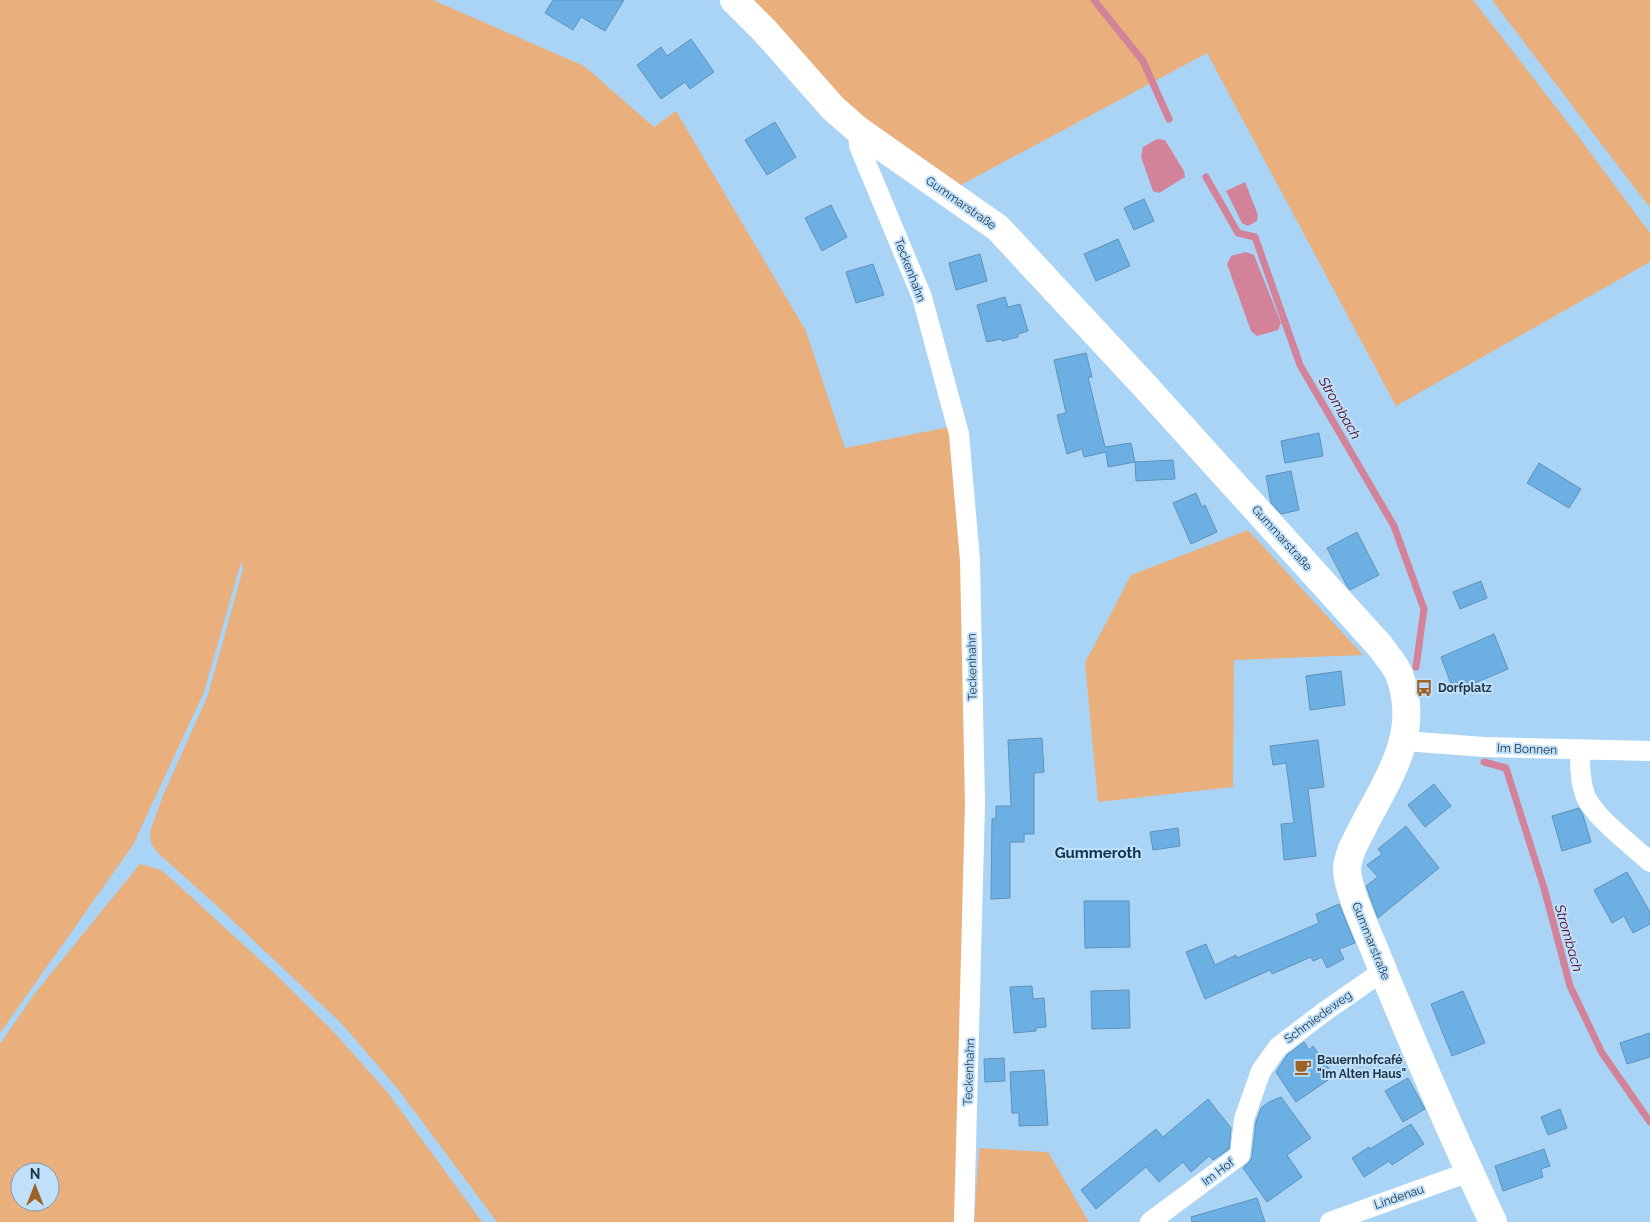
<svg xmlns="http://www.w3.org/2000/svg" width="1650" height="1222" font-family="Raleway,sans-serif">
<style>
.green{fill:#e9af7c;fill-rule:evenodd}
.water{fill:#d38399}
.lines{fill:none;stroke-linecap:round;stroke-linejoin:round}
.stream{stroke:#d38399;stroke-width:7}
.building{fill:#6cb0e3;stroke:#5e92ba}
.street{stroke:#fff;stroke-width:20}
.secondary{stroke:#fff;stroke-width:28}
.labels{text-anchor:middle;stroke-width:4;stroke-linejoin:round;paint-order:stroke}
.street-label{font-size:12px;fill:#1f3546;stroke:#c0e0fa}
.poi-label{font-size:12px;font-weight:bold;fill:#1f3546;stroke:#c0e0fa;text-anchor:start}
.water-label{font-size:14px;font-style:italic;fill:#520927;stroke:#c0e0fa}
.quarter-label{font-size:15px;font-weight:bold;fill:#0b344f;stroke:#c0e0fa}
</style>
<rect width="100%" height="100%" fill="#a9d4f6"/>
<path class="green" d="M 0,0 L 433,0 L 584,66 L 654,127 L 676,111 L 806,331 L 845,448 L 949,427 L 963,561 L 965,800 L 958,1222 L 497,1222 L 397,1088 L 343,1025 L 216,905 L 159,854 L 151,844 L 150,832 L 164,793 L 208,695 L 243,569 L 241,562 L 204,692 L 133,845 L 0,1033 Z
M 751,0 L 1473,0 L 1569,124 L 1650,233 L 1650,262 L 1396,406 L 1207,53 L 959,186 L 850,107 Z
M 1492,0 L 1650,0 L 1650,208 Z
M 1248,530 L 1363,655 L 1234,660 L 1233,787 L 1098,802 L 1085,663 L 1131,575 Z
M 140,864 L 161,870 L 176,883 L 272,971 L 332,1030 L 388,1093 L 482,1222 L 0,1222 L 0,1044 L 35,993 ZM 20,1172 L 50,1172 L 50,1202 L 20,1202 Z
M 979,1148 L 1048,1152 L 1089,1222 L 974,1222 Z"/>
<path class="water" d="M 1157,139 L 1165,140 L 1184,171 L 1185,177 L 1159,193 L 1153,191 L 1141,157 L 1143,147 Z
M 1245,182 L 1258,215 L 1257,221 L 1248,226 L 1242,223 L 1226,191 Z
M 1246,252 L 1254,255 L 1281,323 L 1278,330 L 1257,336 L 1251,331 L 1227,264 L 1231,256 Z"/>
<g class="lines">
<path class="stream" d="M 1094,0 L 1143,61 L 1169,119
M 1206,177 L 1238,233 L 1255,237 L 1300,365 L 1394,526 L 1424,609 L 1416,667
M 1484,762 L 1506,768 L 1544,888 L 1570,986 L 1602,1053 L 1650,1122"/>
</g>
<path class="building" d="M 553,0 L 624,0 L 605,31 L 581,17 L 573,30 L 545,13 Z
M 691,39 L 714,72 L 690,89 L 685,82 L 661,99 L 637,65 L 661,47 L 667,56 Z
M 775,122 L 796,157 L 767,175 L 745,140 Z
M 1144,199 L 1154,221 L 1134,230 L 1124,208 Z
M 831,205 L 847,237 L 822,251 L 805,218 Z
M 1118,239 L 1130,266 L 1096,281 L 1084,254 Z
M 980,254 L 987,281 L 956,290 L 949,263 Z
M 873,264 L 884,295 L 856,303 L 846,272 Z
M 1005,297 L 1008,307 L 1020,304 L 1028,331 L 1018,334 L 1018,337 L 1002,341 L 1001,339 L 987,342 L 977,305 Z
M 1086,353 L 1092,377 L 1088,377 L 1105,447 L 1131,443 L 1135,462 L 1108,467 L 1106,452 L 1084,457 L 1082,449 L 1067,454 L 1057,415 L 1066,413 L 1054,360 Z
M 1319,433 L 1323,456 L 1285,463 L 1281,441 Z
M 1173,460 L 1175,479 L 1136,481 L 1135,462 Z
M 1539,463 L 1581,489 L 1569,508 L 1527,483 Z
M 1291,471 L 1299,510 L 1281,514 L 1271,503 L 1266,476 Z
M 1196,493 L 1202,507 L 1205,505 L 1217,532 L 1191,544 L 1173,503 Z
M 1357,532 L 1379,575 L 1350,590 L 1347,586 L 1327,548 Z
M 1481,581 L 1487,598 L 1460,609 L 1453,592 Z
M 1494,634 L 1508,669 L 1454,692 L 1441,657 Z
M 1341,671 L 1345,705 L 1310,710 L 1306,676 Z
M 1042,738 L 1044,772 L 1034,773 L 1034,834 L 1024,834 L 1024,842 L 1010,842 L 1010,898 L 991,899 L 992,819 L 996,818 L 996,806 L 1011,806 L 1008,740 Z
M 1318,740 L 1324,787 L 1308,789 L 1316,856 L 1284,860 L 1281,824 L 1294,823 L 1286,763 L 1273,765 L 1270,746 Z
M 1434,784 L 1451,806 L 1425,827 L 1408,805 Z
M 1579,808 L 1583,815 L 1591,842 L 1562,851 L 1552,816 Z
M 1406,826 L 1439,868 L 1378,918 L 1366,886 L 1378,877 L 1367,865 L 1382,854 L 1378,849 Z
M 1178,828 L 1180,846 L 1153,850 L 1150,832 Z
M 1627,872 L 1650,912 L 1650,924 L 1633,933 L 1624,916 L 1612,923 L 1594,890 Z
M 1084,901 L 1129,901 L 1130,947 L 1085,948 Z
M 1339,904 L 1355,943 L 1339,949 L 1344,959 L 1327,968 L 1322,957 L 1313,961 L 1311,957 L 1272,974 L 1270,970 L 1205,999 L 1186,952 L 1206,944 L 1215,965 L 1236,955 L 1237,958 L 1319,923 L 1316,914 Z
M 1032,986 L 1033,999 L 1044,998 L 1046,1027 L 1036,1028 L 1036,1031 L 1014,1033 L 1010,987 Z
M 1129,990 L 1130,1028 L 1092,1029 L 1091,991 Z
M 1463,991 L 1485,1043 L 1452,1056 L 1431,1004 Z
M 1650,1033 L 1650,1057 L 1627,1064 L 1620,1043 Z
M 1304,1042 L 1309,1050 L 1313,1046 L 1334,1076 L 1296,1102 L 1276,1072 L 1287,1055 Z
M 1004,1058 L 1005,1081 L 985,1082 L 984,1059 Z
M 1044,1070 L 1048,1125 L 1019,1126 L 1019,1113 L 1012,1113 L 1010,1072 Z
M 1408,1078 L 1425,1109 L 1403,1122 L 1385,1091 Z
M 1281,1097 L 1311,1138 L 1287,1155 L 1302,1177 L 1267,1202 L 1243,1168 L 1250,1161 L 1252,1157 L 1256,1122 L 1261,1108 L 1269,1102 Z
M 1208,1099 L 1231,1128 L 1229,1149 L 1213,1160 L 1209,1156 L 1191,1172 L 1183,1162 L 1159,1182 L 1146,1167 L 1096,1209 L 1081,1190 L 1156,1129 L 1163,1137 Z
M 1560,1109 L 1567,1128 L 1548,1135 L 1541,1117 Z
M 1411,1124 L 1424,1144 L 1392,1165 L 1389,1161 L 1364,1177 L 1352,1158 L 1369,1147 L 1370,1149 Z
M 1544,1149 L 1550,1166 L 1541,1169 L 1543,1177 L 1503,1191 L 1495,1166 Z
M 1257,1198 L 1265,1222 L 1192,1222 L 1191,1217 Z"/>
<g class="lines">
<path class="street" d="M 858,130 L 859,146 L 922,297 L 959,434 L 970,560 L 975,804 L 964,1222
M 1405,741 L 1484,747 L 1650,751
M 1580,751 C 1580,766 1580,783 1586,797 C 1596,819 1632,845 1650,862
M 1150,1222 L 1240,1155 L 1244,1119 L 1261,1071 L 1278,1047 L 1324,1012 L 1383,971
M 1330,1222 L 1469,1172"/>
<path class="secondary" d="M 734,0 L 764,30 L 833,108 L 858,130 L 998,228 L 1144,385 L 1380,646 C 1386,655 1395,664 1399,674 C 1421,731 1390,775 1365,823 C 1358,838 1348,852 1347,869 C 1347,889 1367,931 1375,951 C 1412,1042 1451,1133 1493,1222"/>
</g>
<defs>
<g id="bus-bare" transform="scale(1.35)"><path d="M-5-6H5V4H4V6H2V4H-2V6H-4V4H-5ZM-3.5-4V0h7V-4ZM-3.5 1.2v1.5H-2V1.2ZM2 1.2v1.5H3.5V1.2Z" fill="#9d6123" stroke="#c0e0fa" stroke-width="2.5" paint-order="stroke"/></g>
<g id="cafe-bare" transform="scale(1.35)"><path d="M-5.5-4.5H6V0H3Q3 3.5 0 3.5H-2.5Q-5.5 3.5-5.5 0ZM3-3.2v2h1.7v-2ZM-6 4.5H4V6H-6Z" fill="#9d6123" stroke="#c0e0fa" stroke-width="2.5" paint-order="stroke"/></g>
</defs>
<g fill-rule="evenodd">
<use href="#bus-bare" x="1424" y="688"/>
<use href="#cafe-bare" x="1303" y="1067"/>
</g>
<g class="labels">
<g class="street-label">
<text transform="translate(961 203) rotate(35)" y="4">Gummarstraße</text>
<text transform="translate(910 270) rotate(69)" y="4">Teckenhahn</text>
<text transform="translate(1282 538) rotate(48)" y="4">Gummarstraße</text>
<text transform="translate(972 667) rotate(-91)" y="4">Teckenhahn</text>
<text transform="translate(1527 749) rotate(2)" y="4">Im Bonnen</text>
<text transform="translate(1371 941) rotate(68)" y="4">Gummarstraße</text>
<text transform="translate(1318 1017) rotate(-36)" y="4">Schmiedeweg</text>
<text transform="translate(969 1072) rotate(-88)" y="4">Teckenhahn</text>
<text transform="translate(1218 1172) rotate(-37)" y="4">Im Hof</text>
<text transform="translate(1399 1197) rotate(-19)" y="4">Lindenau</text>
</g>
<g class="poi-label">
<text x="1438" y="692">Dorfplatz</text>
<text x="1317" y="1064">Bauernhofcafé<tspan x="1317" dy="14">"Im Alten Haus"</tspan></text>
</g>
<g class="water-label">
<text transform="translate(1340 408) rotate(60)" y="5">Strombach</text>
<text transform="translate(1569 938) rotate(74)" y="5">Strombach</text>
</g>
<g class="quarter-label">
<text x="1098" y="858">Gummeroth</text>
</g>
</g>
<g transform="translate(35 1187)"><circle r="24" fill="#c0e0fa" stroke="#809cb2"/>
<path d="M0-4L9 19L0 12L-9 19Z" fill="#9d6123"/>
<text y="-8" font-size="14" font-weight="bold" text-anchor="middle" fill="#1f3546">N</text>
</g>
</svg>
